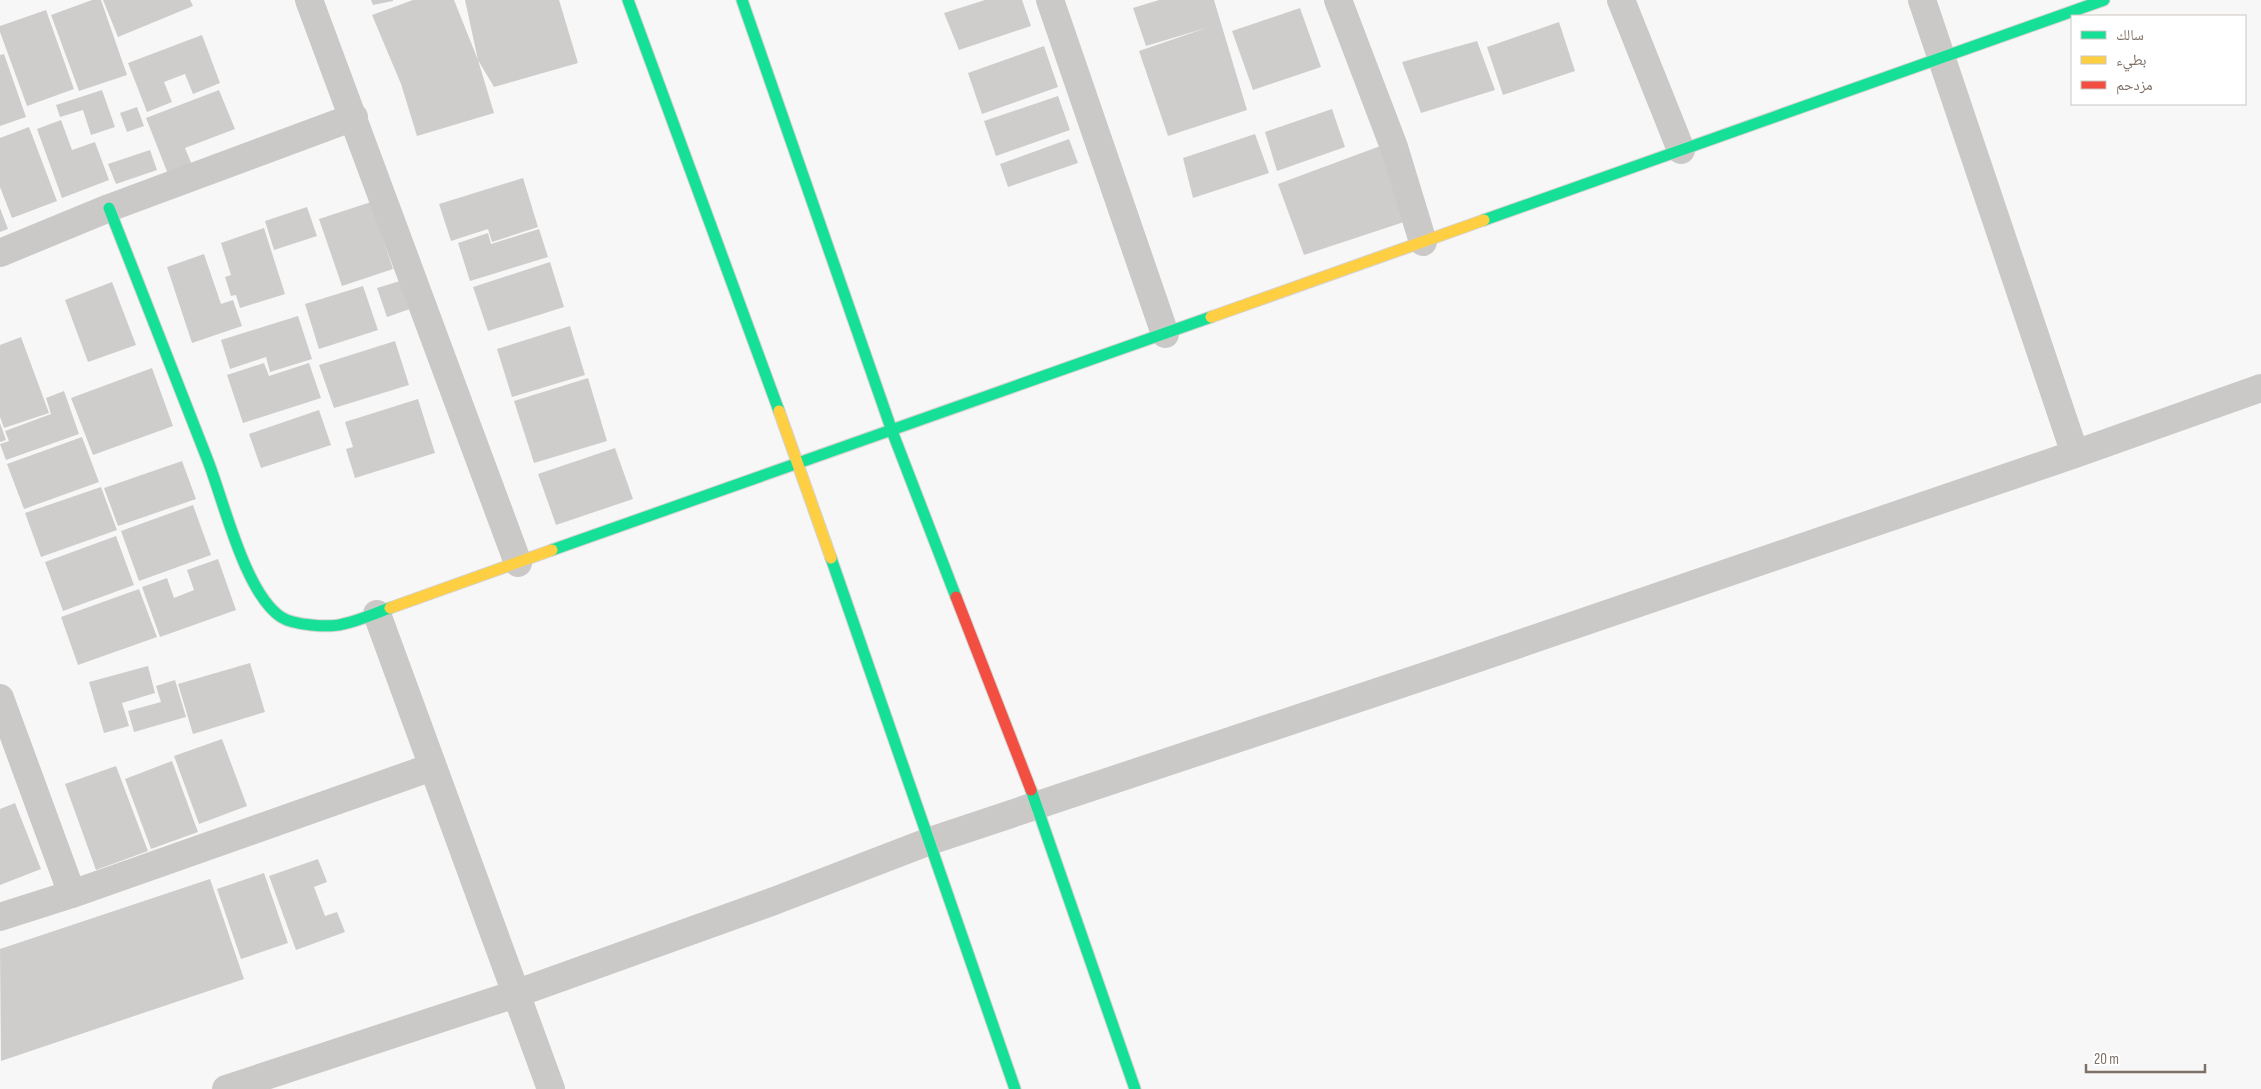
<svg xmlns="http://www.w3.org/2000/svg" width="2261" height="1089" font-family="'Sofia Sans Condensed','Noto Naskh Arabic',sans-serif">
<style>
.building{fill:#cfcdcc}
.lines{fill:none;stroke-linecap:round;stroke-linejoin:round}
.fast-casing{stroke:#d4d3d2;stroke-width:13}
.slow-casing{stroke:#d4d3d2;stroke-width:13}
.jam-casing{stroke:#d4d3d2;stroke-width:13}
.street{stroke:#cac9c8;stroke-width:28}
.fast{stroke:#16e098;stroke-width:11}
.slow{stroke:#ffcf43;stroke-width:11}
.jam{stroke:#f24e42;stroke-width:11}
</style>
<rect width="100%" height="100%" fill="#f7f7f7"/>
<path class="building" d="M 92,0 L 101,0 L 127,75 L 79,91 L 51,15 Z
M 103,0 L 190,0 L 193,6 L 118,37 Z
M 371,0 L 393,0 L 393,1 L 373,5 Z
M 413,0 L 454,0 L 478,60 L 494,113 L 417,136 L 401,84 L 372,15 Z
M 465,0 L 559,0 L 578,63 L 494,87 L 478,60 Z
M 985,0 L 1022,0 L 1031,26 L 959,50 L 944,13 Z
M 1159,0 L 1214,0 L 1247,110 L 1168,136 L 1139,51 L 1206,28 L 1146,46 L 1133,8 Z
M 1300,8 L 1321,67 L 1253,90 L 1232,31 Z
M 46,10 L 74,89 L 27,106 L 0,32 L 0,26 Z
M 1559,22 L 1575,71 L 1503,95 L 1487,47 Z
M 202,35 L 220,83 L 193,94 L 185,74 L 164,82 L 172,102 L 147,112 L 128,63 Z
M 1477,41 L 1495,90 L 1421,113 L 1402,62 Z
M 1044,46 L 1058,87 L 982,114 L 968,73 Z
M 4,54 L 26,117 L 0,126 L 0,55 Z
M 102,90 L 115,127 L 91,135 L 83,110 L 60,117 L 56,105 Z
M 219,90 L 235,129 L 185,148 L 192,165 L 168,174 L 146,118 Z
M 1058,96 L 1070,130 L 996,156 L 984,121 Z
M 137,107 L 144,126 L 127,132 L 120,113 Z
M 1332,109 L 1345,147 L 1277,171 L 1265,132 Z
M 61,120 L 72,150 L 95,142 L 109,180 L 62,198 L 37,129 Z
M 29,127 L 57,201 L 12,218 L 0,187 L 0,138 Z
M 1255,134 L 1269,173 L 1193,198 L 1183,158 Z
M 1069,139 L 1078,163 L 1008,187 L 1000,164 Z
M 1383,145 L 1410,220 L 1304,255 L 1278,184 Z
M 150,150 L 157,170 L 116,184 L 108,164 Z
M 523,178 L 538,227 L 492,242 L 488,229 L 451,241 L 439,204 Z
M 371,202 L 393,269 L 342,286 L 319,219 Z
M 307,207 L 317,236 L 274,250 L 265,221 Z
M 0,208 L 8,229 L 0,232 Z
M 264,228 L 285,294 L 240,308 L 236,295 L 231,296 L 225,277 L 231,275 L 221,243 Z
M 539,229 L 548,257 L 470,281 L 458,243 L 488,233 L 491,244 Z
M 204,254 L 221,304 L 233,300 L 242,326 L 192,343 L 167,267 Z
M 550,262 L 564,307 L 488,331 L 473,287 Z
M 400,281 L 410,309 L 387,317 L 377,288 Z
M 112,282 L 136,345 L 88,362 L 65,300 Z
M 363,286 L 378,330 L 319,349 L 305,304 Z
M 298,316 L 312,359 L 270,372 L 266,357 L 230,369 L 221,340 Z
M 570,326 L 585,375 L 512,397 L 497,349 Z
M 21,337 L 49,413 L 4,428 L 0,417 L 0,345 Z
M 395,341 L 409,385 L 334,408 L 319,365 Z
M 264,363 L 269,376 L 309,363 L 321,398 L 243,423 L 227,375 Z
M 152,368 L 173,426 L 93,455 L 71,398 Z
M 588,378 L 607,441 L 534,463 L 514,401 Z
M 64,391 L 79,434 L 6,460 L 0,444 L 9,441 L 5,431 L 51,414 L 46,398 Z
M 418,399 L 435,453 L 355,478 L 346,449 L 353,447 L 345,422 Z
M 319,410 L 331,445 L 261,468 L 249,434 Z
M 0,423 L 6,440 L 0,442 Z
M 82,437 L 99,482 L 24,509 L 7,464 Z
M 615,448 L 633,499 L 556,525 L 538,474 Z
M 182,461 L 196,499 L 118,526 L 104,488 Z
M 101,487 L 117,530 L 41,557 L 25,513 Z
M 193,505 L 211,555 L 139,581 L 121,531 Z
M 116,536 L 134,585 L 63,611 L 45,562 Z
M 218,559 L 236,610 L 160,637 L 142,587 L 167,578 L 174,598 L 194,590 L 187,570 Z
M 139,589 L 157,637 L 78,665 L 61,617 Z
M 250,663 L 265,712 L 193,734 L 178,684 Z
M 148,666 L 155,693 L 122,703 L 129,726 L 104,733 L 89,682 Z
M 175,680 L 186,717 L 134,732 L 128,711 L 161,702 L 156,686 Z
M 222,739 L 247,806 L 199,824 L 174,756 Z
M 172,761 L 198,832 L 151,849 L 125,779 Z
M 116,766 L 148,851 L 96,870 L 65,784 Z
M 15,803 L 41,869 L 0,885 L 0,809 Z
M 318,859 L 327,882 L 314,887 L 325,916 L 337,912 L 345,932 L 296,950 L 269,876 Z
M 264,873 L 288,943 L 241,959 L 217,889 Z
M 210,879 L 244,979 L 1,1061 L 0,949 Z"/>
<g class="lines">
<g class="fast-casing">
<path id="fast" d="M 628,0 L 779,411
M 742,0 L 892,431 L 956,597
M 109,208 C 142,292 175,377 208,461 C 224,502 245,593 281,617 C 293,625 329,628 343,624 C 359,621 375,613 390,608
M 1484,220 L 2104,0
M 552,550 L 1211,317
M 831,558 L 1015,1089
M 1031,790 L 1135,1089"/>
</g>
<g class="slow-casing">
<path id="slow" d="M 1211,317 L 1484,220
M 779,411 L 831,558
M 390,608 L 552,550"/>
</g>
<g class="jam-casing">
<path id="jam" d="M 956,597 L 1031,790"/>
</g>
<path class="street" d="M 309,0 L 518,563
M 1050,0 L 1165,334
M 1338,0 L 1394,147 L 1423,242
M 1621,0 L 1681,150
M 1922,0 L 2075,454
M 0,253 L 109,208 L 354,117
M 377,614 L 551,1089
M 0,698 L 72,894
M 0,917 L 72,894 L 432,767
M 226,1089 L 515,994 L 774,901 L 930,841 L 1440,671 L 2075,454 L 2261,388"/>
<use href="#fast" class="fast"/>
<use href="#slow" class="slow"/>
<use href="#jam" class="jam"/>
</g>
<rect x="2071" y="15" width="175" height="90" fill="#ffffff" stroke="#cbc6c2"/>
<rect x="2081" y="31" width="25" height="8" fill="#16e098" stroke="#cbc6c2"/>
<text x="2116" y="40" font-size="15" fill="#7e7066">سالك</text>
<rect x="2081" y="56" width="25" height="8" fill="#ffcf43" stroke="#cbc6c2"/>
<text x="2116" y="65" font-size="15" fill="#7e7066">بطيء</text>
<rect x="2081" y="81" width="25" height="8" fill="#f24e42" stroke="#cbc6c2"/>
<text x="2116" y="90" font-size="15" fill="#7e7066">مزدحم</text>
<path d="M2086 1064v8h119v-8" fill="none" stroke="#7e7066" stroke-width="2.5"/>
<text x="2094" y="1064" font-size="15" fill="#7e7066" stroke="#ffffff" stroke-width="4" paint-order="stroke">20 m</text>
</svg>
